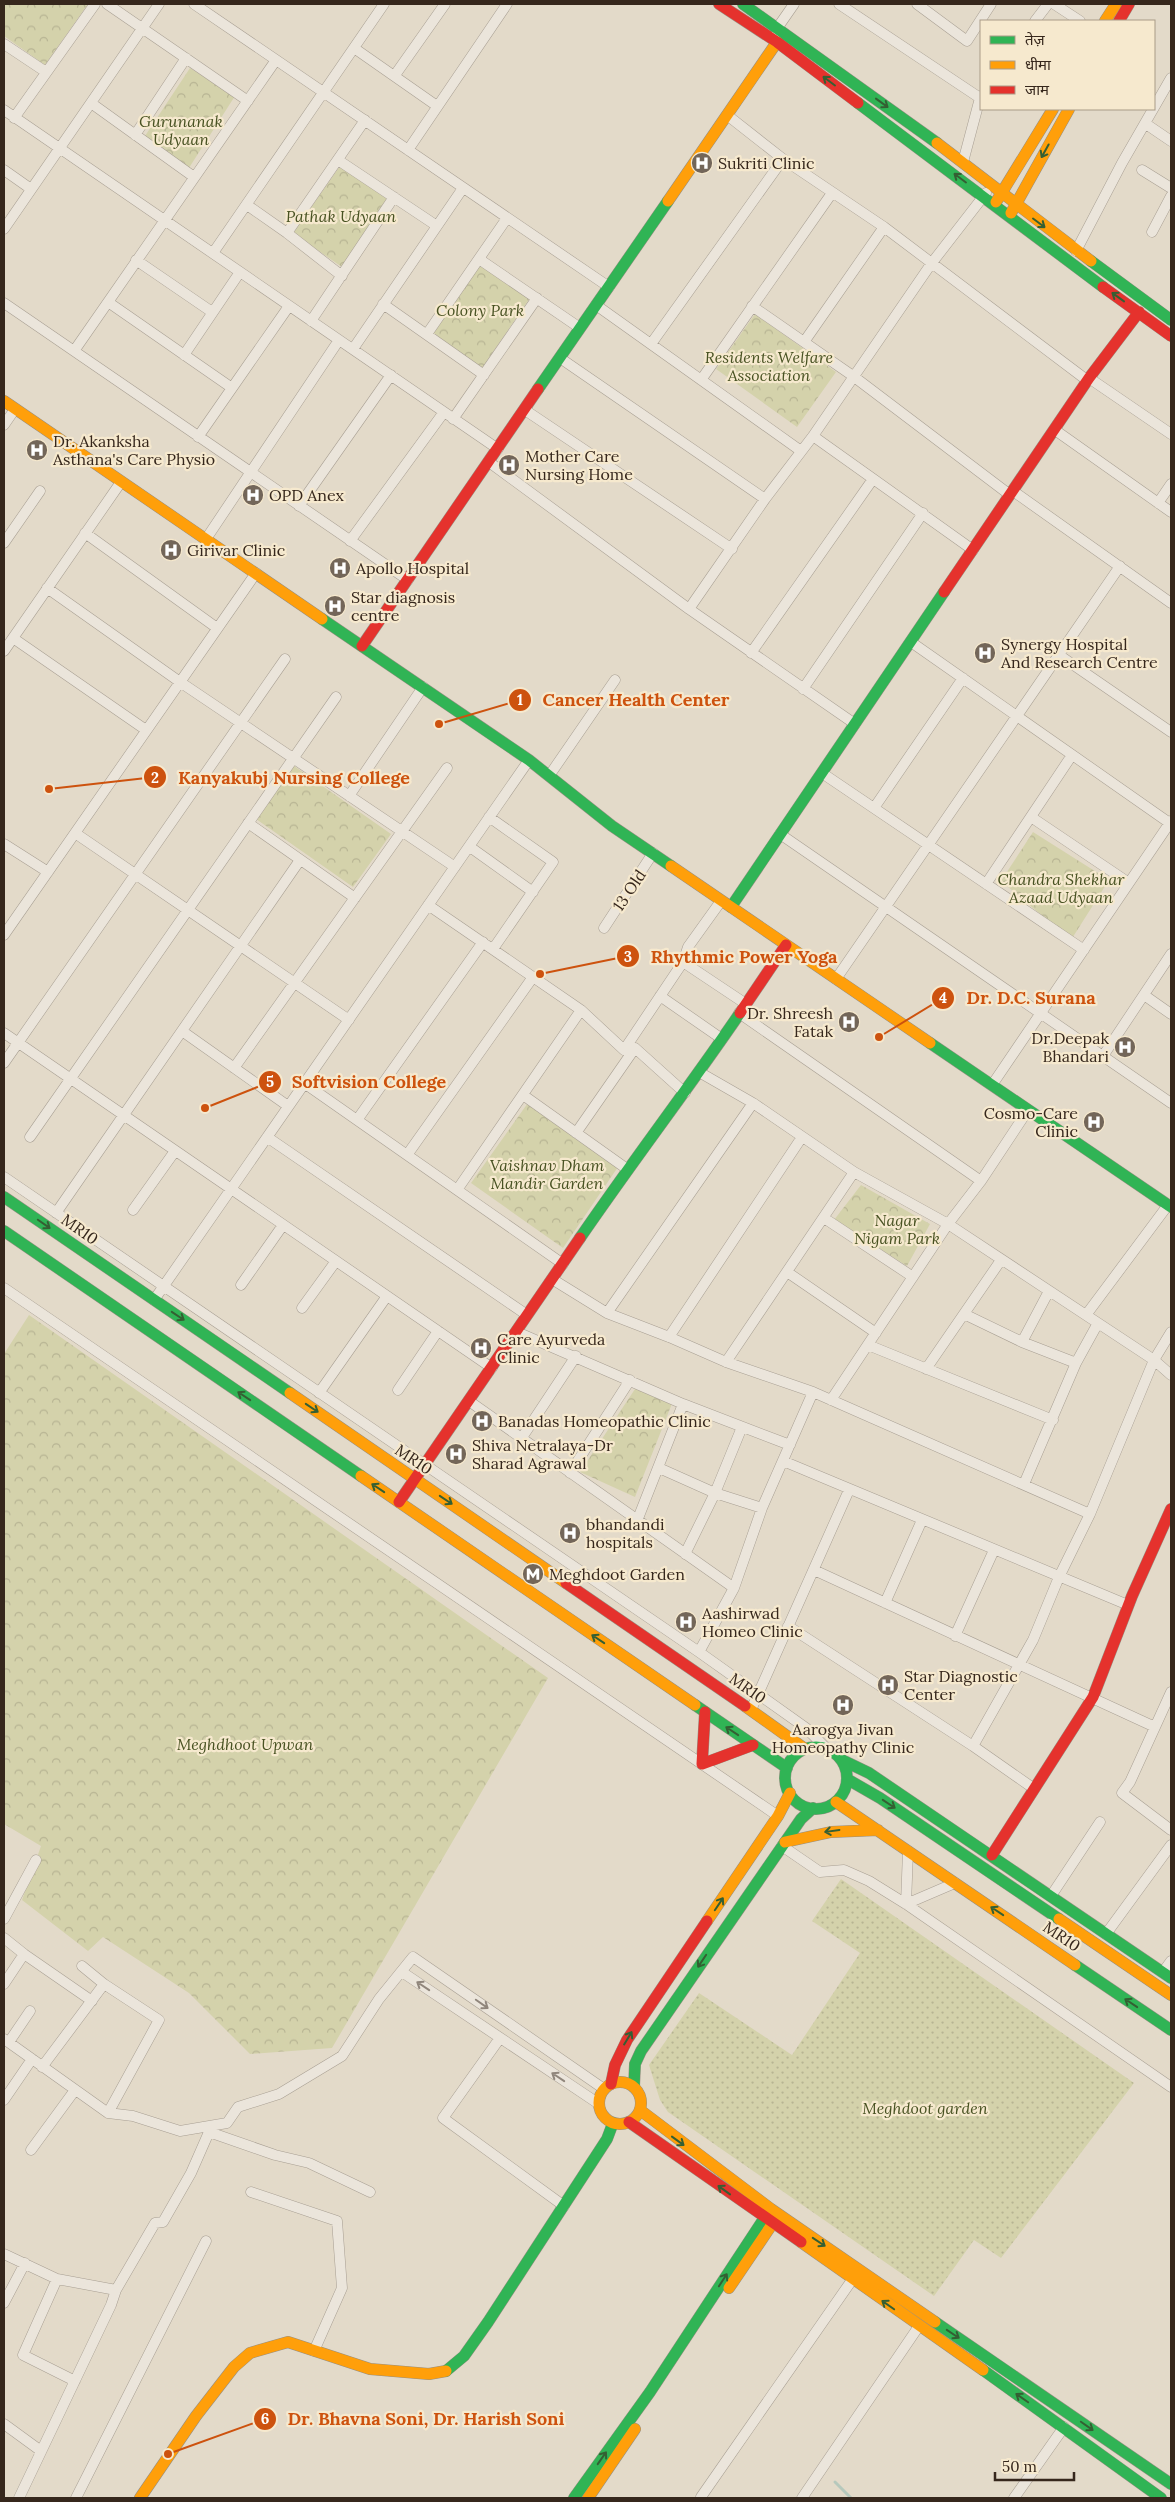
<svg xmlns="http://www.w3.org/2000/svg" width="1175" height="2502" font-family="Lora,'Noto Sans Devanagari',serif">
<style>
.forest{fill:url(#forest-crowns)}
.garden{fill:url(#garden-dots)}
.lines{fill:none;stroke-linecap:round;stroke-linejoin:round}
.stream{stroke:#b6c8bc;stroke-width:3}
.street-casing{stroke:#a89f93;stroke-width:11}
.fast-casing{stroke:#978f83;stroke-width:12}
.slow-casing{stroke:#978f83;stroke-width:12}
.jam-casing{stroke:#978f83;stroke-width:12}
.street{stroke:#ebe5db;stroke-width:10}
.fast{stroke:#30b455;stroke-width:11}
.slow{stroke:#ff9f0a;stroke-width:11}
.jam{stroke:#e5322d;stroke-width:11}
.oneway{stroke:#345f33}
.oneway2{stroke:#90867c}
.labels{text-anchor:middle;stroke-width:4.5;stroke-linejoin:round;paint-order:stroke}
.park-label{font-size:16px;font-style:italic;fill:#485222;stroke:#f6e9ce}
.poi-label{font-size:16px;fill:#36271c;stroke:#f6e9ce;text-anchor:start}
.street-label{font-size:16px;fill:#36271c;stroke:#f6e9ce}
.leader{fill:none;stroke:#cd520e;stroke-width:2}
.callout-dot{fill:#cd520e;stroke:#f6e9ce;stroke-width:2}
.mark-label{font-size:15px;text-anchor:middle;font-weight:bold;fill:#fff}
.callout-label{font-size:18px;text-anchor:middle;font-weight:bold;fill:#cd520e;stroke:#f6e9ce;stroke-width:4.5;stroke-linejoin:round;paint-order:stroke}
</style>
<defs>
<pattern id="forest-crowns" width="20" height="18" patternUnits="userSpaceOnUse" patternTransform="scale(1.25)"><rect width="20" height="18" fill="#d4d2ab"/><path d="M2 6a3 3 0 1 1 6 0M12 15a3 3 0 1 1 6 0" fill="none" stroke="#b7b493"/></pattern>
<pattern id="garden-dots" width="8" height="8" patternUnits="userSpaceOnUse" patternTransform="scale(1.25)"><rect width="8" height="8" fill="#d4d2ab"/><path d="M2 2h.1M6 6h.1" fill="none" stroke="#b7b493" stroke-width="1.8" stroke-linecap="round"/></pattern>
</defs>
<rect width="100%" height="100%" fill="#e3dac9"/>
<path class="forest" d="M 4,4 L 88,4 L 45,65 L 4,36 Z
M 190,68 L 235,96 L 187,171 L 143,139 Z
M 340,166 L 389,200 L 342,267 L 293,233 Z
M 473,259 L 530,298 L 480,371 L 429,329 Z
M 755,314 L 836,372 L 797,427 L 716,369 Z
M 294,766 L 391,834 L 353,887 L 256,819 Z
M 1033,832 L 1109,880 L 1071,940 L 1001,881 Z
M 530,1100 L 620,1164 L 563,1248 L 471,1183 Z
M 861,1185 L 930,1224 L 907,1266 L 834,1220 Z
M 29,1315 L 548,1678 L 332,2048 L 250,2054 L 189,1993 L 103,1937 L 88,1951 L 22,1900 L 41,1846 L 4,1824 L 4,1354 Z
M 635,1389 L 673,1401 L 635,1497 L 580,1472 Z"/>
<path class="garden" d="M 841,1879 L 1134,2083 L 1001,2258 L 974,2240 L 934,2296 L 668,2112 L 660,2100 L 649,2065 L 699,1993 L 792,2055 L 860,1953 L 812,1921 Z"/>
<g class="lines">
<path class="stream" d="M 835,2482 L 851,2498"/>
<g class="street-casing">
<path id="street" d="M 107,4 L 248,101
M 194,4 L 609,287
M 839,4 L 980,98 L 981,96
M 917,4 L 967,41 L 991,4
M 1054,4 L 1080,21
M 1035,21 L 1048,4
M 777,34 L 778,27 L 794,4
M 4,44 L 46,72
M 354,48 L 437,106
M 395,75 L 445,4
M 91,103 L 194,177
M 4,110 L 498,449
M 727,115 L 783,159 L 884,227 L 1088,381
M 14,118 L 95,4
M 1146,124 L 1171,141
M 135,135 L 186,58
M 408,150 L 507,4
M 338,160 L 437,226
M 963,162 L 980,98
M 4,170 L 31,189
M 1142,170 L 1171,188
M 247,205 L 287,233 L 342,276
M 4,229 L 159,4
M 1152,232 L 1171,196
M 287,233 L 365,120
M 1076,251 L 1122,163 L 1171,78
M 213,253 L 384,4
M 479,259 L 580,328
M 136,260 L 212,312
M 108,302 L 232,388
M 4,303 L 408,580
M 383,304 L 484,375
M 596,305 L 801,451
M 752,306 L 853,376 L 1010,495
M 311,321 L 394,197
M 427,334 L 507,218
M 804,342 L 884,227
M 651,344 L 783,159
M 353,349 L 463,188
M 74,351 L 276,60
M 184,355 L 240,272
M 560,358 L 765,499
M 1089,378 L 1171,434
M 701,380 L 832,193
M 525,410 L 732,549
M 453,419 L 537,298
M 4,425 L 15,409
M 1055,430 L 1171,512
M 813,436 L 973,550
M 198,437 L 289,306
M 489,462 L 689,609 L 855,724
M 1013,491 L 1171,603
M 1158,503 L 1171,484
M 299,506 L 391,375
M 85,533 L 217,628
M 206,539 L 339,340
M 350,541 L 444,412
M 4,543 L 40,491
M 47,588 L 180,682 L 455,867
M 689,609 L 765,499 L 813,436 L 931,264 L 986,193
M 13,638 L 146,730
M 911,642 L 1171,824
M 4,651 L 121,482
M 751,653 L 873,479
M 1059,655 L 1171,732
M 803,689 L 923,513
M 822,773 L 1084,950
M 549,776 L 615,680
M 349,796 L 423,687
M 874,808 L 963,678
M 489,817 L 553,862 L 493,949
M 1031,817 L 1129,883
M 248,823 L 355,898
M 75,833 L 349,1020
M 780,834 L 1171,1103
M 4,844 L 48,872
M 470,847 L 533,892
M 986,884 L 1072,755
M 428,905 L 581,1010 L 624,1050 L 635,1048 L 685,1093
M 604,928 L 653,853
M 4,935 L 256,573
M 683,962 L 688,947 L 721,901
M 836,979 L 1120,566
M 1144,995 L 1171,1014
M 660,996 L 722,1039
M 739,1013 L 981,1181
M 182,1031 L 288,1106
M 4,1033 L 492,1368
M 624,1050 L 683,962 L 746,1004
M 1103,1056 L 1171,954
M 4,1063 L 285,659
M 234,1068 L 447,768
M 699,1072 L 753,1103 L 854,1172 L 948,1224 L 1154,1360 L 1171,1375
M 304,1083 L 563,1264
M 992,1085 L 1171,821
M 523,1095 L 627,1169
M 357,1120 L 483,942
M 576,1133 L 635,1048
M 30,1137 L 336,697
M 267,1137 L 527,1315
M 407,1155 L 533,977
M 4,1177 L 699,1652 L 806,1728 L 826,1748
M 457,1190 L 581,1010
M 133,1210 L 175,1151
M 56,1213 L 300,860
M 824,1218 L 913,1277
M 787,1272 L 876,1333
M 552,1279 L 607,1313 L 669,1337 L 726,1362 L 813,1392 L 1090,1514
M 241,1285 L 283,1225
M 4,1288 L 778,1816
M 154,1300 L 529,760
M 302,1308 L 336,1261
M 607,1313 L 753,1103
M 964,1314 L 1022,1342 L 1076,1363
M 1086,1315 L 1168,1205
M 517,1332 L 683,1404 L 790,1445
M 669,1337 L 802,1137
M 1022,1342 L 1049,1291
M 868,1345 L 1053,1420
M 726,1362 L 854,1172
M 926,1369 L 1001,1260
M 398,1390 L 438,1331
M 319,1393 L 387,1296
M 831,1400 L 948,1224 L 981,1181 L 1028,1110
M 469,1401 L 734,1588
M 521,1439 L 576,1356
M 783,1461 L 1128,1605
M 659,1468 L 715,1493 L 762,1508
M 570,1473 L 630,1380
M 1024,1484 L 1076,1363 L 1098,1323
M 637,1521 L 683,1404
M 685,1554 L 715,1493 L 742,1427
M 814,1570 L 1155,1727
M 885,1603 L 922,1520
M 788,1626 L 973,1746 L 1033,1788
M 955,1636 L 994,1550
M 699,1652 L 734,1588 L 762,1508 L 813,1392
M 1171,1692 L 1130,1782 L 1122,1793 L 1171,1830
M 751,1710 L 849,1490
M 973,1746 L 1033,1640 L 1059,1577 L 1090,1514 L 1154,1360 L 1171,1332
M 782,1846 L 820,1872 L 844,1870 L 869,1881 L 906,1904 L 1171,2087
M 908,1851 L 906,1904 L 955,1883
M 1051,1896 L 1100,1822
M 4,1919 L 36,1860
M 1106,1934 L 1171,1845
M 4,1938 L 24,1954 L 92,2001
M 82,1966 L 104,1984 L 159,2020 L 108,2113
M 402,1972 L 599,2104
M 1163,1972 L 1171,1961
M 4,1984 L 24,1954
M 500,2038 L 443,2118 L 564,2206
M 4,2039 L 108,2113 L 133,2116 L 180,2131 L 227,2123 L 238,2107 L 279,2094 L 342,2056 L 379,1999 L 413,1957 L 604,2089
M 9,2042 L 30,2011
M 42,2067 L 104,1984
M 4,2100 L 32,2059
M 209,2132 L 275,2155 L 309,2163 L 370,2192
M 31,2150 L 75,2090
M 251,2192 L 337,2221 L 342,2288 L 314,2351
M 4,2254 L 57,2279 L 116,2290
M 57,2279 L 23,2355 L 75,2381
M 4,2303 L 25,2263
M 4,2424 L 41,2451
M 701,2497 L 852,2280
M 19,2498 L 111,2305 L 116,2290 L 155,2223 L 163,2222 L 191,2173 L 209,2132 L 208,2127
M 76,2498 L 206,2241
M 802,2498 L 919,2326
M 1014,2498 L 1064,2427"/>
</g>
<g class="fast-casing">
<path id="fast" d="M 743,4 L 937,143
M 858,103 L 1103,287
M 1091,261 L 1171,320
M 538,389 L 668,201
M 322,619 L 529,760 L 612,826 L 671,866
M 731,907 L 944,592
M 930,1043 L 1171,1207
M 4,1197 L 290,1393
M 4,1231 L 361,1476
M 580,1238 C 632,1162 688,1089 740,1013
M 695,1705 L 787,1768
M785 1778a31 31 0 1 1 62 0a31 31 0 1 1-62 0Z
M 842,1760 L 869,1773 L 1171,1978
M 847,1779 L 880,1798 L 1059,1919
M 1075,1965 L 1171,2030
M 634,2087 L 635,2064 L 641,2051 L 801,1819 L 813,1808
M 935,2322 L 1171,2484
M 983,2370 L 1161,2498
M 446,2371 L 464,2356 L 488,2322 L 607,2139 L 613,2123
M 574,2498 L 650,2392 L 769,2211"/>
</g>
<g class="slow-casing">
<path id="slow" d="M 1105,21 L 1116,4
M 937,143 L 1091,261
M 668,201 L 777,42
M 996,202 L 1053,109
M 1011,213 L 1069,109
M 4,401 L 322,619
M 671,866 L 930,1043
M 290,1393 L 566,1583
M 361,1476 L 695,1705
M 745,1706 L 805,1749
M 836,1802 L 1075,1965
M 785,1842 L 831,1832 L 878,1830
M 1059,1919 L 1171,1995
M 707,1921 L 778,1816 L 790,1793
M599 2103a21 21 0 1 1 42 0a21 21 0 1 1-42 0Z
M 640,2110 L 771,2209 L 935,2322
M 801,2242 L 983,2370
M 729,2288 L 777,2217
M 140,2498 L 196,2416 L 234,2367 L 250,2353 L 288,2342 L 370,2369 L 429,2374 L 446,2371
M 588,2498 L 635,2429"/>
</g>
<g class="jam-casing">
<path id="jam" d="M 719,4 L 777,42 L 858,103
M 1119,21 L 1129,4
M 1103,287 L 1171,336
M 944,592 L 1089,378 L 1139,312
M 362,646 L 538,389
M 740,1013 L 786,945
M 399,1502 L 580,1238
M 566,1583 L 745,1706
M 705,1712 L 702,1764 L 753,1745
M 992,1855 L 1093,1697 L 1132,1596 L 1171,1509
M 611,2084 L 615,2065 L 627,2040 L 707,1921
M 629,2122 L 801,2242"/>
</g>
<use href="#street" class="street"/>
<use href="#fast" class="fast"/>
<use href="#slow" class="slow"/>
<use href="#jam" class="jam"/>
</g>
<defs><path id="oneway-shaft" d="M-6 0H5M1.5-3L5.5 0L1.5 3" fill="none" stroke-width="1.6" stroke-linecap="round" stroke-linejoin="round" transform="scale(1.25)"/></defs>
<g class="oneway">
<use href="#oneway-shaft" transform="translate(829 81) rotate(-143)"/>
<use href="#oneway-shaft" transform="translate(882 103) rotate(36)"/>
<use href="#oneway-shaft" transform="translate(1045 151) rotate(119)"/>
<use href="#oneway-shaft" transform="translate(960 178) rotate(-143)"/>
<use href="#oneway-shaft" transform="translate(1039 223) rotate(37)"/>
<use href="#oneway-shaft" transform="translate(1118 297) rotate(-144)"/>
<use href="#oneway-shaft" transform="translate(44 1224) rotate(35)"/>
<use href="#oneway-shaft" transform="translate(178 1316) rotate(34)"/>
<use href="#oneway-shaft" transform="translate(244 1396) rotate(-146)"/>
<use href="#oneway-shaft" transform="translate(312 1408) rotate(34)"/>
<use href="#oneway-shaft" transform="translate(378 1488) rotate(-146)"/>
<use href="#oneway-shaft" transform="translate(446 1500) rotate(34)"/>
<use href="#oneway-shaft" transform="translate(598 1639) rotate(-146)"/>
<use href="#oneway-shaft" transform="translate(732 1731) rotate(-146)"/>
<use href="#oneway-shaft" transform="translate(889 1804) rotate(34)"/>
<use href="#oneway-shaft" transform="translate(832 1831) rotate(172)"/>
<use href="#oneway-shaft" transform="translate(719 1904) rotate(-56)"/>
<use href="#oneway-shaft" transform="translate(997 1911) rotate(-146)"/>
<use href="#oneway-shaft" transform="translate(702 1961) rotate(124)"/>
<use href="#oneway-shaft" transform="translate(1131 2003) rotate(-146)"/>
<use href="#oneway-shaft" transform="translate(628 2038) rotate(-59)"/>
<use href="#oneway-shaft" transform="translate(678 2141) rotate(36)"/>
<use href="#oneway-shaft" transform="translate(724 2190) rotate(-144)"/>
<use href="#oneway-shaft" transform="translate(819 2242) rotate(34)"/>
<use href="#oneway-shaft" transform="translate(723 2280) rotate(-57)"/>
<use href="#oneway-shaft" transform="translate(888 2305) rotate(-145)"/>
<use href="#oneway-shaft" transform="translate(953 2334) rotate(34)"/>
<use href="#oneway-shaft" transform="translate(1022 2398) rotate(-145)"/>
<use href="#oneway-shaft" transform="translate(1087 2426) rotate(35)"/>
<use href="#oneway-shaft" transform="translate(602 2458) rotate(-55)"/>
</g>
<g class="oneway2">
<use href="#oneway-shaft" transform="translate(423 1986) rotate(-146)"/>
<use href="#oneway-shaft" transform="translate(482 2004) rotate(35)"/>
<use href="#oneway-shaft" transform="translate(558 2077) rotate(-146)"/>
</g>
<defs>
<g id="hospital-disc" transform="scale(1.125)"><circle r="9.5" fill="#736659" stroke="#f6e9ce"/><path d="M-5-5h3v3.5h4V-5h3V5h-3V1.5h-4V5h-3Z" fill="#fff"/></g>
<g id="metro-disc" transform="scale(1.125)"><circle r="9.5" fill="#736659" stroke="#f6e9ce"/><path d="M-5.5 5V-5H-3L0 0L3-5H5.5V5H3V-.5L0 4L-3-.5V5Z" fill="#fff"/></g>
</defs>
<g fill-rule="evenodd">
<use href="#hospital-disc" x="702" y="163"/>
<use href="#hospital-disc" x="37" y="450"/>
<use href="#hospital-disc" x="509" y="465"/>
<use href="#hospital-disc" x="253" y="495"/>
<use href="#hospital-disc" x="171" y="550"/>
<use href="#hospital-disc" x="340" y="568"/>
<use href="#hospital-disc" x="335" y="606"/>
<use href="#hospital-disc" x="985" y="653"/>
<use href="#hospital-disc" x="849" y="1022"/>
<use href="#hospital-disc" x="1125" y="1047"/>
<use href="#hospital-disc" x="1094" y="1122"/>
<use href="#hospital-disc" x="481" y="1348"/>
<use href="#hospital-disc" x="482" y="1421"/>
<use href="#hospital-disc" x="456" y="1454"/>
<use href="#hospital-disc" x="570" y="1533"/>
<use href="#metro-disc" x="533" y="1574"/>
<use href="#hospital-disc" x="686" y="1622"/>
<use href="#hospital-disc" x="888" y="1685"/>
<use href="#hospital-disc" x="843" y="1705"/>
</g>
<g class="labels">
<g class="park-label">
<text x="181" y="127">Gurunanak<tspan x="181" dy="18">Udyaan</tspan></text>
<text x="341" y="222">Pathak Udyaan</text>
<text x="480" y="316">Colony Park</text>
<text x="769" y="363">Residents Welfare<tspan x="769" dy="18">Association</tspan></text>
<text x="1061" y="885">Chandra Shekhar<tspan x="1061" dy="18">Azaad Udyaan</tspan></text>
<text x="547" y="1171">Vaishnav Dham<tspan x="547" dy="18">Mandir Garden</tspan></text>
<text x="897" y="1226">Nagar<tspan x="897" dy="18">Nigam Park</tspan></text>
<text x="245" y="1750">Meghdhoot Upwan</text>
<text x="925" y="2114">Meghdoot garden</text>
</g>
<g class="poi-label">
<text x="718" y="169">Sukriti Clinic</text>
<text x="53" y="447">Dr. Akanksha<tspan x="53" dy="18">Asthana's Care Physio</tspan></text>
<text x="525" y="462">Mother Care<tspan x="525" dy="18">Nursing Home</tspan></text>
<text x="269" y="501">OPD Anex</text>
<text x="187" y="556">Girivar Clinic</text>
<text x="356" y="574">Apollo Hospital</text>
<text x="351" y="603">Star diagnosis<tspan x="351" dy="18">centre</tspan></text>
<text x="1001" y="650">Synergy Hospital<tspan x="1001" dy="18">And Research Centre</tspan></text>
<text x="833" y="1019" text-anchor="end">Dr. Shreesh<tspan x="833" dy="18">Fatak</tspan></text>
<text x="1109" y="1044" text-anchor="end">Dr.Deepak<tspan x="1109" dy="18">Bhandari</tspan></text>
<text x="1078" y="1119" text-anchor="end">Cosmo-Care<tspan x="1078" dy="18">Clinic</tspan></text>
<text x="497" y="1345">Care Ayurveda<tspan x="497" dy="18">Clinic</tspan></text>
<text x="498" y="1427">Banadas Homeopathic Clinic</text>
<text x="472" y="1451">Shiva Netralaya-Dr<tspan x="472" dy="18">Sharad Agrawal</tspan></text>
<text x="586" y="1530">bhandandi<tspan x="586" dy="18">hospitals</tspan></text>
<text x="549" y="1580">Meghdoot Garden</text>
<text x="702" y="1619">Aashirwad<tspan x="702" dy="18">Homeo Clinic</tspan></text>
<text x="904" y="1682">Star Diagnostic<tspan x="904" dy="18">Center</tspan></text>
<text x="843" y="1735" text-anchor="middle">Aarogya Jivan<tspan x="843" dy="18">Homeopathy Clinic</tspan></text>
</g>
<g class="street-label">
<text transform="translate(629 890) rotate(-56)" y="6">13 Old</text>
<text transform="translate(80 1229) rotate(35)" y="6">MR10</text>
<text transform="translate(414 1459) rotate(34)" y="6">MR10</text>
<text transform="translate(748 1688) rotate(35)" y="6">MR10</text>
<text transform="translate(1062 1936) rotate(34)" y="6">MR10</text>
</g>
</g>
<path class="leader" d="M439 724L520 700M49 789L155 777M540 974L628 956M879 1037L943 998M205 1108L270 1082M168 2454L265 2419"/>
<g class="callout-dot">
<circle cx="439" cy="724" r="5"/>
<circle cx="49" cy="789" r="5"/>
<circle cx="540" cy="974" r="5"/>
<circle cx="879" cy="1037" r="5"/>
<circle cx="205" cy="1108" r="5"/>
<circle cx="168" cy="2454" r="5"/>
<circle cx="520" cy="700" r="12"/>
<circle cx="155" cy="777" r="12"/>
<circle cx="628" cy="956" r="12"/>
<circle cx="943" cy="998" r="12"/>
<circle cx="270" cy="1082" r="12"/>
<circle cx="265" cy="2419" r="12"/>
</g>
<g class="mark-label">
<text x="520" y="705">1</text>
<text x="155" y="783">2</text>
<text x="628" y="962">3</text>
<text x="943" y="1003">4</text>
<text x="270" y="1087">5</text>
<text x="265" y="2424">6</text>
</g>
<g class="callout-label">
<text x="636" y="706">Cancer Health Center</text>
<text x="294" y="784">Kanyakubj Nursing College</text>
<text x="744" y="963">Rhythmic Power Yoga</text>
<text x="1031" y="1004">Dr. D.C. Surana</text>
<text x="369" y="1088">Softvision College</text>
<text x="426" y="2425">Dr. Bhavna Soni, Dr. Harish Soni</text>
</g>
<rect width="1175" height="2502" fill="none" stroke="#36271c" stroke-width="10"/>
<rect x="980" y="20" width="175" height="90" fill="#f6e9ce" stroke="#a99b87"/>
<rect x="990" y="36" width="25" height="8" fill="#30b455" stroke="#a99b87"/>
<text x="1025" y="45" font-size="15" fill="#36271c">तेज़</text>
<rect x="990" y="61" width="25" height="8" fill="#ff9f0a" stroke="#a99b87"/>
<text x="1025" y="70" font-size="15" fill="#36271c">धीमा</text>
<rect x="990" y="86" width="25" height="8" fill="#e5322d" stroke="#a99b87"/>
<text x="1025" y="95" font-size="15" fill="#36271c">जाम</text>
<path d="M995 2472v8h79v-8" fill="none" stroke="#36271c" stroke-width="2.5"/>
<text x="1002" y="2472" font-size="15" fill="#36271c" stroke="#f6e9ce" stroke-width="4" paint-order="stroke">50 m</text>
</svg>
